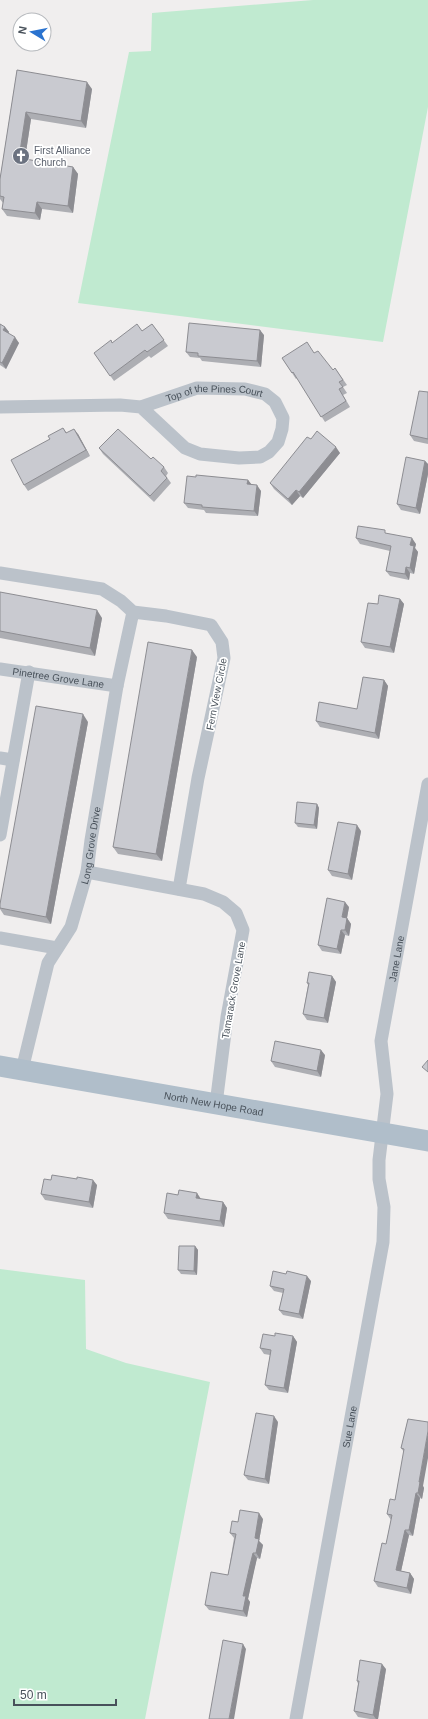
<svg xmlns="http://www.w3.org/2000/svg" width="428" height="1719" font-family="Helvetica,sans-serif">
<style>
.green{fill:#c0ead0}
.lines{fill:none;stroke-linecap:round;stroke-linejoin:round}
.minor{stroke:#bbc2ca;stroke-width:13}
.primary{stroke:#b0beca;stroke-width:21}
.wall{fill:#adaeb3}
.shaded-wall{fill:#8d8d92}
.building{fill:#c9cad0;stroke:#8d8d92}
.labels{text-anchor:middle;stroke-width:3.5;stroke-linejoin:round;paint-order:stroke}
.worship-label{font-size:10px;fill:#5b616d;stroke:#fff;text-anchor:start}
.street-label{font-size:10px;fill:#48515a;stroke:#fff}
</style>
<rect width="100%" height="100%" fill="#f0eeee"/>
<path class="green" d="M 313,0 L 428,0 L 428,107 L 383,342 L 78,303 L 129,52 L 151,51 L 152,13 Z
M 0,1269 L 85,1280 L 86,1349 L 126,1363 L 210,1382 L 145,1719 L 0,1719 Z"/>
<g class="lines">
<g class="minor">
<path id="s1" d="M 0,407 L 120,405 L 141,407 L 197,388 L 245,389 L 265,394 L 275,402 L 283,418 L 282,429 L 278,442 L 269,452 L 260,457 L 239,458 L 200,454 L 185,448 L 141,407"/>
<path d="M 0,573 L 102,589 L 121,601 L 133,612 L 166,616 L 211,625 L 222,642 L 224,658 L 198,778 L 179,889"/>
<path id="s2" d="M 0,669 L 117,686"/>
<path d="M 0,758 L 13,760"/>
<path d="M 0,835 L 29,672"/>
<path d="M 87,872 L 204,894 L 223,902 L 236,913 L 243,930 L 227,1017 L 216,1104"/>
<path d="M 0,938 L 57,948"/>
<path id="s3" d="M 22,1070 L 48,963 L 71,927 L 87,872 L 91,840 L 117,686 L 133,612"/>
<path id="s4" d="M 296,1719 L 383,1242 L 384,1207 L 379,1179 L 379,1160 L 387,1094 L 381,1041 L 428,784"/>
</g>
<path class="primary" id="s5" d="M 0,1066 L 428,1141"/>
</g>
<path class="wall" d="M 17,70 L 92,89 L 86,128 L 31,119 L 25,159 L 73,167 L 78,174 L 73,213 L 42,209 L 40,220 L 7,216 L 2,209 L 3,203 L 0,199 L 0,179 Z
M 0,324 L 5,327 L 9,332 L 8,333 L 19,343 L 6,369 L 0,365 Z
M 152,324 L 168,346 L 151,358 L 149,356 L 114,381 L 94,353 L 142,331 Z
M 264,335 L 261,367 L 202,361 L 200,358 L 190,357 L 186,352 Z
M 315,353 L 333,370 L 335,368 L 347,385 L 343,387 L 347,393 L 343,395 L 350,407 L 325,422 L 297,378 L 296,379 L 282,358 Z
M 428,392 L 428,444 L 414,441 L 410,435 Z
M 63,428 L 67,433 L 78,434 L 90,456 L 28,491 L 24,485 L 50,439 Z
M 311,439 L 340,453 L 303,498 L 300,496 L 292,505 L 274,489 L 270,483 Z
M 99,448 L 151,459 L 164,467 L 168,473 L 166,476 L 171,483 L 154,502 L 103,454 Z
M 425,461 L 428,464 L 428,474 L 420,514 L 401,510 L 397,504 Z
M 196,477 L 248,480 L 251,484 L 261,491 L 258,516 L 206,513 L 204,510 L 188,508 L 184,503 Z
M 388,534 L 416,544 L 415,548 L 418,552 L 414,574 L 410,573 L 409,580 L 390,576 L 386,571 L 390,551 L 360,544 L 356,538 Z
M 0,592 L 102,618 L 95,656 L 0,638 Z
M 400,599 L 404,604 L 394,653 L 365,648 L 361,642 L 378,604 Z
M 197,657 L 162,861 L 118,854 L 113,847 Z
M 384,680 L 388,686 L 379,739 L 320,727 L 316,721 L 357,709 Z
M 88,722 L 51,924 L 4,915 L 0,909 L 0,904 Z
M 317,804 L 319,808 L 317,829 L 298,827 L 295,823 Z
M 361,831 L 352,880 L 332,876 L 328,870 Z
M 349,907 L 347,918 L 351,924 L 349,936 L 345,935 L 341,954 L 322,951 L 318,945 Z
M 332,976 L 336,982 L 328,1023 L 307,1020 L 303,1014 L 308,985 L 307,983 Z
M 325,1055 L 321,1077 L 275,1067 L 271,1061 Z
M 51,1180 L 97,1185 L 93,1208 L 45,1200 L 41,1194 Z
M 201,1199 L 223,1202 L 227,1208 L 224,1227 L 168,1219 L 164,1213 Z
M 195,1246 L 198,1250 L 197,1275 L 181,1274 L 178,1270 Z
M 311,1281 L 303,1319 L 283,1315 L 279,1310 L 283,1293 L 274,1291 L 270,1286 Z
M 293,1336 L 297,1342 L 288,1393 L 269,1390 L 265,1385 L 270,1355 L 264,1354 L 260,1348 Z
M 408,1419 L 423,1486 L 424,1488 L 422,1499 L 420,1498 L 413,1536 L 409,1535 L 401,1571 L 410,1573 L 414,1579 L 411,1594 L 378,1587 L 374,1581 L 386,1544 L 391,1520 L 387,1514 L 395,1500 L 404,1452 L 401,1448 Z
M 278,1422 L 269,1484 L 248,1480 L 244,1475 Z
M 263,1519 L 259,1541 L 263,1545 L 260,1559 L 257,1558 L 254,1570 L 248,1599 L 250,1602 L 247,1617 L 209,1610 L 205,1605 L 228,1575 L 234,1538 L 230,1533 L 238,1522 Z
M 386,1669 L 378,1719 L 370,1719 L 358,1717 L 354,1711 L 358,1684 L 357,1681 Z"/>
<path class="shaded-wall" d="M 87,82 L 92,89 L 86,128 L 81,121 Z
M 26,112 L 31,119 L 24,165 L 19,158 Z
M 73,167 L 78,174 L 73,213 L 68,206 Z
M 37,202 L 42,209 L 40,220 L 35,213 Z
M 5,327 L 9,332 L 7,336 L 3,330 Z
M 260,330 L 264,335 L 261,367 L 257,361 Z
M 15,337 L 19,343 L 6,369 L 2,363 Z
M 74,429 L 78,434 L 90,456 L 86,450 Z
M 336,447 L 340,453 L 303,498 L 299,492 Z
M 425,461 L 428,464 L 428,474 L 420,514 L 416,508 Z
M 248,480 L 252,485 L 247,484 Z
M 257,485 L 261,491 L 258,516 L 254,511 Z
M 296,490 L 300,496 L 292,505 L 288,499 Z
M 412,538 L 416,544 L 415,548 L 418,552 L 414,574 L 410,568 L 410,545 Z
M 406,567 L 410,573 L 409,580 L 405,574 Z
M 400,599 L 404,604 L 394,653 L 390,647 Z
M 97,610 L 102,618 L 95,656 L 90,648 Z
M 192,650 L 197,657 L 162,861 L 156,854 Z
M 384,680 L 388,686 L 379,739 L 375,733 Z
M 83,714 L 88,722 L 51,924 L 46,917 Z
M 317,804 L 319,808 L 317,829 L 314,825 Z
M 357,825 L 361,831 L 352,880 L 348,874 Z
M 345,902 L 349,907 L 346,923 L 342,917 Z
M 347,918 L 351,924 L 349,936 L 345,930 Z
M 341,930 L 345,935 L 341,954 L 337,949 Z
M 332,976 L 336,982 L 328,1023 L 324,1018 Z
M 321,1050 L 325,1055 L 321,1077 L 317,1071 Z
M 93,1180 L 97,1185 L 93,1208 L 89,1202 Z
M 197,1193 L 201,1199 L 196,1198 Z
M 223,1202 L 227,1208 L 224,1227 L 220,1221 Z
M 195,1246 L 198,1250 L 197,1275 L 194,1271 Z
M 307,1276 L 311,1281 L 303,1319 L 299,1314 Z
M 293,1336 L 297,1342 L 288,1393 L 284,1388 Z
M 274,1416 L 278,1422 L 269,1484 L 265,1479 Z
M 428,1431 L 428,1458 L 423,1486 L 424,1488 L 422,1499 L 418,1493 L 419,1482 Z
M 416,1493 L 420,1498 L 413,1536 L 409,1530 Z
M 259,1513 L 263,1519 L 259,1541 L 263,1545 L 260,1559 L 256,1553 L 255,1538 Z
M 405,1530 L 409,1535 L 400,1576 L 396,1570 Z
M 253,1553 L 257,1558 L 248,1599 L 250,1602 L 247,1617 L 243,1611 L 243,1596 Z
M 410,1573 L 414,1579 L 411,1594 L 407,1588 Z
M 243,1644 L 246,1649 L 234,1719 L 229,1719 Z
M 382,1664 L 386,1669 L 378,1719 L 376,1719 L 373,1715 Z"/>
<path class="building" d="M 17,70 L 87,82 L 81,121 L 26,112 L 19,158 L 73,167 L 68,206 L 37,202 L 35,213 L 2,209 L 4,197 L 0,196 L 0,179 Z
M 189,323 L 260,330 L 257,361 L 198,356 L 198,353 L 186,352 Z
M 0,324 L 5,327 L 3,330 L 15,337 L 2,363 L 0,362 Z
M 137,324 L 142,331 L 152,324 L 164,340 L 147,352 L 145,350 L 110,376 L 94,353 L 111,340 L 112,343 Z
M 307,342 L 314,353 L 318,351 L 333,370 L 335,368 L 343,380 L 339,382 L 343,387 L 339,389 L 346,401 L 321,417 L 293,372 L 292,373 L 282,358 Z
M 419,391 L 428,392 L 428,439 L 410,435 Z
M 63,428 L 66,433 L 74,429 L 86,450 L 24,485 L 11,460 L 50,439 L 48,436 Z
M 118,429 L 151,459 L 153,457 L 164,467 L 161,471 L 167,478 L 150,496 L 99,448 Z
M 317,431 L 336,447 L 299,492 L 296,490 L 288,499 L 270,483 L 307,437 L 311,439 Z
M 406,457 L 425,461 L 416,508 L 397,504 Z
M 196,475 L 248,480 L 247,484 L 257,485 L 254,511 L 202,507 L 202,505 L 184,503 L 187,476 L 196,477 Z
M 358,526 L 385,530 L 385,533 L 412,538 L 410,545 L 414,546 L 410,568 L 406,567 L 405,574 L 386,571 L 391,546 L 356,538 Z
M 0,592 L 97,610 L 90,648 L 0,631 Z
M 379,595 L 400,599 L 390,647 L 361,642 L 368,603 L 378,604 Z
M 148,642 L 192,650 L 156,854 L 113,847 Z
M 363,677 L 384,680 L 375,733 L 316,721 L 319,702 L 357,709 Z
M 36,706 L 83,714 L 46,917 L 0,908 L 0,904 Z
M 297,802 L 317,804 L 314,825 L 295,823 Z
M 338,822 L 357,825 L 348,874 L 328,870 Z
M 327,898 L 345,902 L 342,917 L 347,918 L 345,930 L 341,930 L 337,949 L 318,945 Z
M 309,972 L 332,976 L 324,1018 L 303,1014 L 309,983 L 307,983 Z
M 275,1041 L 321,1050 L 317,1071 L 271,1061 Z
M 428,1060 L 428,1072 L 422,1067 Z
M 52,1175 L 77,1179 L 77,1177 L 93,1180 L 89,1202 L 41,1194 L 44,1179 L 51,1180 Z
M 179,1190 L 197,1193 L 196,1198 L 223,1202 L 220,1221 L 164,1213 L 167,1193 L 178,1195 Z
M 179,1246 L 195,1246 L 194,1271 L 178,1270 Z
M 273,1271 L 286,1274 L 287,1271 L 307,1276 L 299,1314 L 279,1310 L 284,1289 L 270,1286 Z
M 275,1333 L 293,1336 L 284,1388 L 265,1385 L 271,1350 L 260,1348 L 263,1334 L 275,1336 Z
M 256,1413 L 274,1416 L 265,1479 L 244,1475 Z
M 408,1419 L 428,1422 L 428,1431 L 419,1482 L 420,1482 L 418,1493 L 416,1493 L 409,1530 L 405,1530 L 396,1570 L 410,1573 L 407,1588 L 374,1581 L 382,1543 L 386,1544 L 392,1515 L 387,1514 L 390,1499 L 395,1500 L 404,1449 L 401,1448 Z
M 240,1510 L 259,1513 L 255,1538 L 259,1539 L 256,1553 L 253,1553 L 250,1565 L 243,1596 L 246,1596 L 243,1611 L 205,1605 L 211,1572 L 228,1575 L 236,1534 L 230,1533 L 232,1521 L 238,1522 Z
M 223,1640 L 243,1644 L 229,1719 L 209,1719 Z
M 360,1660 L 382,1664 L 373,1715 L 354,1711 L 359,1681 L 357,1681 Z"/>
<defs>
<g id="church-disc" transform="scale(0.9)"><circle r="9.5" fill="#6b7280" stroke="#fff"/><path d="M-1.2-6h2.4v3.5h3.3v2.4h-3.3V6h-2.4V-.1h-3.3v-2.4h3.3Z" fill="#fff"/></g>
</defs>
<g fill-rule="evenodd">
<use href="#church-disc" x="21" y="156"/>
</g>
<g class="labels">
<g class="worship-label">
<text x="34" y="154">First Alliance<tspan x="34" dy="12">Church</tspan></text>
</g>
<g class="street-label">
<text dy="4" stroke="none"><textPath href="#s1" startOffset="217">Top of the Pines Court</textPath></text>
<text dy="4" stroke="none"><textPath href="#s2" startOffset="59">Pinetree Grove Lane</textPath></text>
<text transform="translate(216 694) rotate(-79)" y="4">Fern View Circle</text>
<text dy="4" stroke="none"><textPath href="#s3" startOffset="237">Long Grove Drive</textPath></text>
<text dy="4" stroke="none"><textPath href="#s4" startOffset="771">Jane Lane</textPath></text>
<text transform="translate(233 990) rotate(-80)" y="4">Tamarack Grove Lane</text>
<text dy="4" stroke="none"><textPath href="#s5" startOffset="217">North New Hope Road</textPath></text>
<text dy="4" stroke="none"><textPath href="#s4" startOffset="297">Sue Lane</textPath></text>
</g>
</g>
<g transform="translate(32 32) rotate(280)"><circle r="19" fill="#ffffff" stroke="#b6b9bd"/>
<path d="M0-3L7 15L0 10L-7 15Z" fill="#2a73cf"/>
<text y="-6" font-size="11" font-weight="bold" text-anchor="middle" fill="#48515a">N</text>
</g>
<path d="M14 1699v6h102v-6" fill="none" stroke="#48515a" stroke-width="2"/>
<text x="20" y="1699" font-size="12" fill="#48515a" stroke="#ffffff" stroke-width="3" paint-order="stroke">50 m</text>
</svg>
